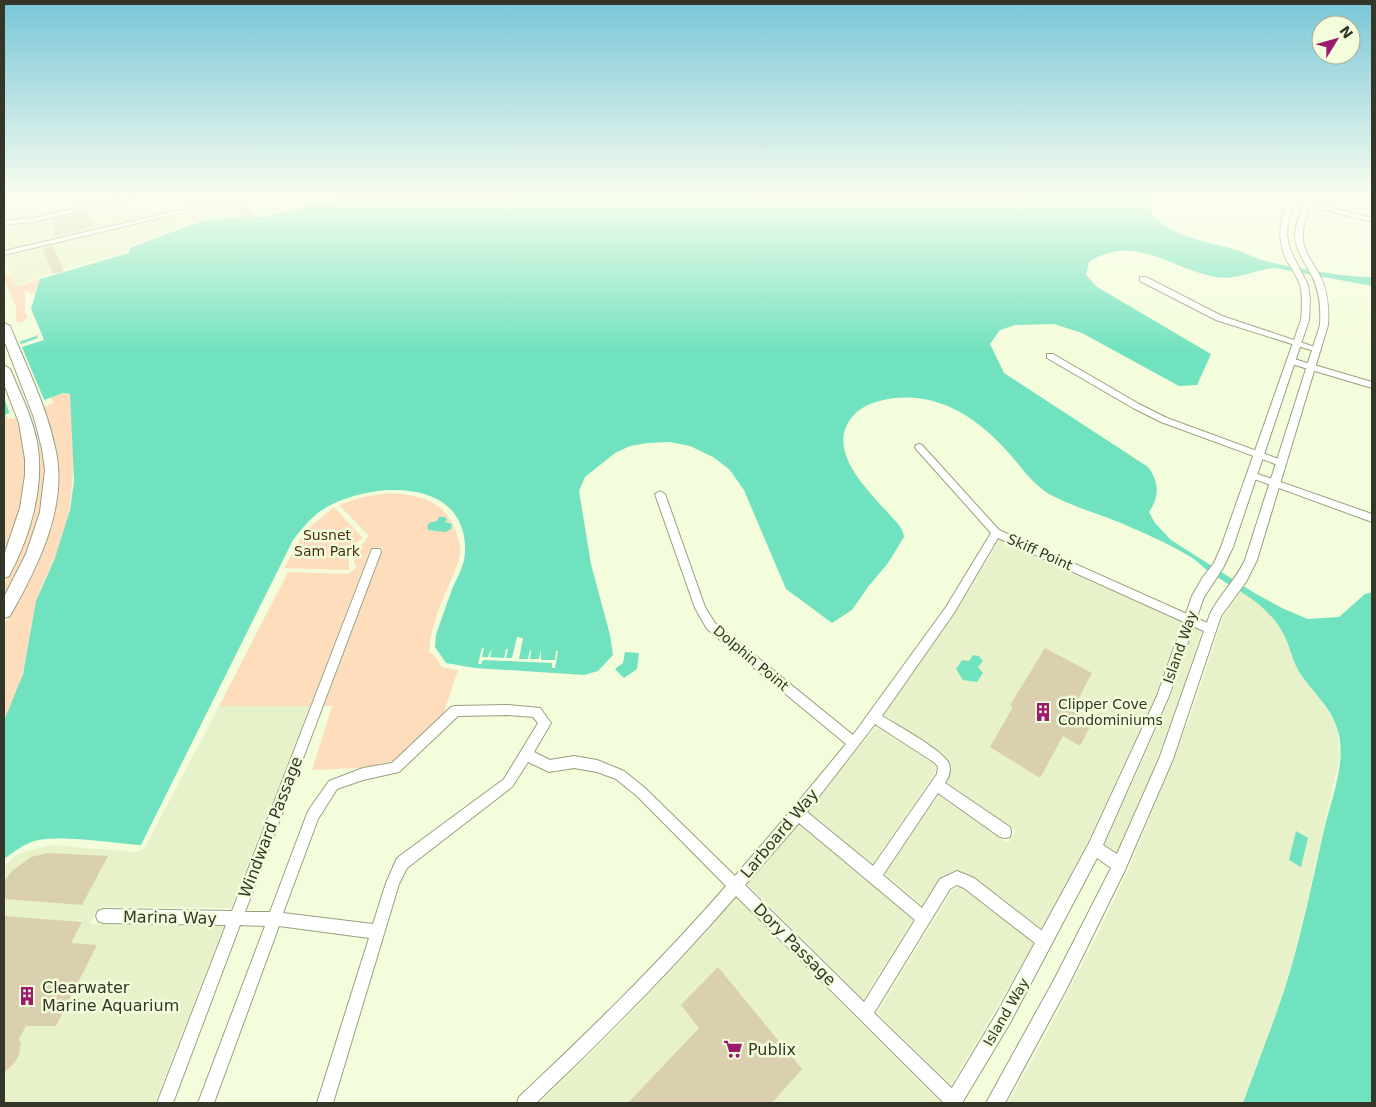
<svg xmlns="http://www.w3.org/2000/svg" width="1376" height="1107" font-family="'DejaVu Sans',sans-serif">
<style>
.built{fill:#e8f2ca}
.green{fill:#feddbd}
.water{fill:#71e2bf}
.pier{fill:#f4fddb}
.building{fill:#dad0af}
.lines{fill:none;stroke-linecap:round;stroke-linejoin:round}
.minor-casing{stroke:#99a081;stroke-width:2}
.tertiary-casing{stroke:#99a081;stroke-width:2}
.primary-casing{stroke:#99a081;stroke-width:2}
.minor{fill:#fff;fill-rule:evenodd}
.tertiary{fill:#fff;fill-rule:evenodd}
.primary{fill:#fff;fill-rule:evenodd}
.labels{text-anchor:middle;stroke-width:5;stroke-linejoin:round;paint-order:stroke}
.park-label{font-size:14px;fill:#4a2f11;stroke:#f4fddb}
.street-label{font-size:14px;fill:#333629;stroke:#f4fddb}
.poi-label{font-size:14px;fill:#333629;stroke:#f4fddb;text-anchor:start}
.near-street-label{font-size:16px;fill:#333629;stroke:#f4fddb}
.near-poi-label{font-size:16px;fill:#333629;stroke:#f4fddb;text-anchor:start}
</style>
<rect width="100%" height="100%" fill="#f4fddb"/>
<path class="built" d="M 4,197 L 130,197 L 13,221 L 4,221 Z
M 144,197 L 238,197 L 4,251 L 4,227 L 12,228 Z
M 252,197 L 274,197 L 285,210 L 262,216 L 212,218 L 190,223 L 128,247 L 125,252 L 42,276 L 15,287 L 4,257 L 23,253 L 29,249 L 44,245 Z
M 1000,539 L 1181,621 L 1157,693 L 1087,843 L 1042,929 L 974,877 L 959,871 L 953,871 L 941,877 L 922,905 L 885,874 L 939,795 L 1008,843 L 1016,831 L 947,783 L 950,777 L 951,768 L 943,754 L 884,715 L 956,612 Z
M 1242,590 L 1265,609 L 1281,629 L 1291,650 L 1296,666 L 1320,698 L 1337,726 L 1340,756 L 1302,924 L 1285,988 L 1245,1103 L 1008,1103 L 1048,1031 L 1097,935 L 1131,864 L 1189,720 L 1223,617 Z
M 1194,626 L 1202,630 L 1175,713 L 1151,775 L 1116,854 L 1104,846 L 1170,699 Z
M 219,706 L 310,706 L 231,908 L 100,907 L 90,924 L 224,926 L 155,1103 L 4,1103 L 4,866 L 16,855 L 24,852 L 52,845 L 136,852 L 144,849 Z
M 876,726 L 934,764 L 936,768 L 935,773 L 872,864 L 808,812 Z
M 799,824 L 913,919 L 863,999 L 747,884 Z
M 958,887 L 966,890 L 1034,944 L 951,1085 L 877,1013 L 952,891 Z
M 735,897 L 940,1102 L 939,1103 L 539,1103 L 622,1022 L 706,933 Z"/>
<path class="green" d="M 10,274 L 15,287 L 40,279 L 35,294 L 30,294 L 29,291 L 25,292 L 25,313 L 28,317 L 22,323 L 16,321 L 16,307 L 4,279 L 4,276 Z
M 63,393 L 70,394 C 73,444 77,488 63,537 C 56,560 41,581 36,604 C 27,643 25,686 4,721 L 4,625 L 17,604 L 43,548 L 55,505 L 58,488 L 58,457 L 55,443 L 43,407 L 53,403 L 51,397 Z
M 6,414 L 8,419 L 16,418 C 36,462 24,518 4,560 L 4,415 Z
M 42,443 C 52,499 31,554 4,603 L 4,585 L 9,575 L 39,473 L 37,444 Z
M 387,493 C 416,494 443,499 455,529 C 458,536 461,546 460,555 C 458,566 452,577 448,587 C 439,608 430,630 429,653 L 432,653 L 442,667 L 458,670 L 443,715 L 392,762 L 361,768 L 312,770 L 332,706 L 324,706 L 383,547 L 371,548 L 310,706 L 219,706 L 288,572 L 348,574 L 356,568 C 349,547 362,550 368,535 L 339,505 L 363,497 Z
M 334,507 L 363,538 C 351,546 346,556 350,570 L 284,568 L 304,532 Z"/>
<path class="water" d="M 347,197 L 1155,197 C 1152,202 1149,206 1151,211 C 1160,234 1212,243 1233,249 C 1243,251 1252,257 1262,260 C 1293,268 1341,277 1372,277 L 1372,286 L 1275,268 C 1256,269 1236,281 1215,277 C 1170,268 1134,233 1089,262 L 1086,275 L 1097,287 L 1211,354 L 1197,385 L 1179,386 L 1082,333 L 1054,324 L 1015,325 L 1000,330 L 990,344 L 1004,373 L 1148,467 C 1159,482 1160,496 1149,512 L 1155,523 L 1171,540 L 1256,594 L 1284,609 L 1308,619 L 1339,617 L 1365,594 L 1372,592 L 1372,1103 L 1243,1103 C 1257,1065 1272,1027 1285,988 C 1301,937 1312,883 1324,830 C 1331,799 1348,760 1337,728 C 1330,705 1310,690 1298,670 C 1291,657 1289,641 1280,628 C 1260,598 1235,590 1208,571 C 1203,567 1199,563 1194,559 C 1172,545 1146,534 1121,523 C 1099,514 1065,504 1046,492 C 1033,483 1024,471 1014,459 C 984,423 945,393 895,398 C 880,400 863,404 853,416 C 824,449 867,489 889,514 C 896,522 903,527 904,537 L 888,563 L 868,587 L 852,610 L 832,623 L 786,589 L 744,490 L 729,469 L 713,457 L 690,446 L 670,442 L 648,443 L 630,446 L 615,453 L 585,477 L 579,491 L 591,564 L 610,635 L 613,655 L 598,671 L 584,675 L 475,668 L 446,663 L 435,647 L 436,635 C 441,620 446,606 451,592 C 456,579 465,566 465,552 C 468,475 367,481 322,510 C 310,518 301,530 293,540 L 141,845 C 114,843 57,834 34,841 C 23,845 13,852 4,859 L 4,721 L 23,674 L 36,601 L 55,558 L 70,510 L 74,481 L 70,394 L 63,393 L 4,415 L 4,347 L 36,336 L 41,332 L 31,309 L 40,279 L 129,253 L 130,248 L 190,225 L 211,219 L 261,217 Z
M 439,517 L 445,517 L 447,520 L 445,522 L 452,524 L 451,529 L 446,532 L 428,530 L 427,526 L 429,523 L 437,521 Z
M 625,652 L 639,653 L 637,669 L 624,678 L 615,669 L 623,663 Z
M 973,655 L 979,656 L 983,661 L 978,667 L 983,673 L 977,682 L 963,680 L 956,669 L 962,660 L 969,661 Z
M 1296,831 L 1308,838 L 1301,867 L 1289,860 Z"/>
<path class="pier" d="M 41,332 L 44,340 L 22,347 L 45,402 L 10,415 L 4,397 L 4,344 L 19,339 L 21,344 L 38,338 L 37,336 Z
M 517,637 L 523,638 L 519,659 L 528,659 L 530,650 L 531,650 L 530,659 L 539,659 L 541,649 L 541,660 L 555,660 L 556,651 L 558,651 L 555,668 L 552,668 L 552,663 L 483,660 L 481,664 L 478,664 L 482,648 L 484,648 L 482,657 L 488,657 L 492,648 L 490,657 L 504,658 L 506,649 L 508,649 L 506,658 L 512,658 Z"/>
<path class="building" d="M 242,201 L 254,217 L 243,217 L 234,204 Z
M 87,212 L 88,215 L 90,214 L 96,227 L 54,236 L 53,219 Z
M 53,246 L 64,271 L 53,274 L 43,249 Z
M 1045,648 L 1092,673 L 1072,711 L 1077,713 L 1076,716 L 1091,725 L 1080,746 L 1063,736 L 1040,778 L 990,747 L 1013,707 L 1010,705 Z
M 48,853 L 108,856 L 82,905 L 4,899 L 4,882 L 11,872 L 31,857 Z
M 4,916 L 82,922 L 71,943 L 97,945 L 56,1026 L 26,1026 L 19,1039 L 21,1043 L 19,1055 L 15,1062 L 4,1073 Z
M 718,967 L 802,1069 L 772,1103 L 628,1103 L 699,1028 L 681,1005 Z"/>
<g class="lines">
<g class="minor-casing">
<path id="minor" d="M 128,197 L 140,197 L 33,222 L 4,225 L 4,221 L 33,218 Z
M 237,197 L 248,197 L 4,255 L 4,251 Z
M 1292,198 L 1372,218 L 1372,222 L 1290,201 L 1289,200 Z
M 1140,277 L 1146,277 L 1222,316 L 1321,349 L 1320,351 L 1314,351 L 1216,320 L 1140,281 Z
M 1047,354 L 1053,354 L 1139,404 L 1167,418 L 1284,461 L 1286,463 L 1281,466 L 1278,465 L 1161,422 L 1133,408 L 1047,358 Z
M 1288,359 L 1294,359 L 1372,382 L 1372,388 L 1288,363 Z
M 919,444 L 922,445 L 999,530 L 1214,626 L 1215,629 L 1214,632 L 1210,634 L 1206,632 L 998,538 L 954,613 L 882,716 C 895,724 946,752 949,764 C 951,771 949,778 945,783 L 1010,827 L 1011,832 L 1010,837 L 1005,838 L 1000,837 L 938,793 L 883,875 L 922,908 L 940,879 L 957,871 L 974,878 L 1050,937 L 1052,942 L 1050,947 L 1045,949 L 1040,947 L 964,888 L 957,885 L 950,889 L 874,1013 L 961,1097 L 963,1103 L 944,1103 L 736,896 C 673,969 606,1036 536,1103 L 517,1103 L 519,1097 C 591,1029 661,961 726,886 L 637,796 L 616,779 L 597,772 L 574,768 L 549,772 L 528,762 L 512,787 L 407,868 L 399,884 L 333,1103 L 317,1103 L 369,938 L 279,926 L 214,1103 L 198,1103 L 265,926 L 240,925 L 173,1103 L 157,1103 L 226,925 L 103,923 L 98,921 L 96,916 L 98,911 L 103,909 L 232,911 L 372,549 L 380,549 L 381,552 L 245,912 L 270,912 L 308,811 L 329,781 L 363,768 L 392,763 L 451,707 L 455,706 L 508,705 L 540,708 L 551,723 L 534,752 L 550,760 L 574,756 L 597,760 L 624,771 L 645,788 L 735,876 L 789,813 L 846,744 L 707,629 L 695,608 L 655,494 L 660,491 L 665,494 L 705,607 L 715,623 L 853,735 L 946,607 L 991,533 L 916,449 L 915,447 L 916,445 ZM 508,715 L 533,717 L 538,723 L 504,779 L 397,858 L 386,883 L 373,924 L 283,913 L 318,819 L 337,789 L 363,780 L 399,772 L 458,716 ZM 875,724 L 935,763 L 938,767 L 937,774 L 873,866 L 807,812 ZM 799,823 L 915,920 L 864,1002 L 745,885 Z
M 1252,472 L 1372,514 L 1372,522 L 1249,477 L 1247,475 Z"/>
</g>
<g class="tertiary-casing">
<path id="tertiary" d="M 1289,197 L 1296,197 L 1288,221 L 1287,236 L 1291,252 L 1308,285 L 1310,298 L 1309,320 L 1233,547 L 1223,568 L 1204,597 L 1169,696 L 1103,845 L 1117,854 L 1159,759 L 1210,614 C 1220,594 1236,580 1245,560 L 1320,325 C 1321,308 1320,292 1312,276 C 1306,264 1296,252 1295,237 C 1295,223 1302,209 1307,197 L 1314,197 C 1309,209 1302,224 1303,238 C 1303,252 1314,264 1320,276 C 1328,292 1329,308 1328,325 L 1257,560 L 1246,582 L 1221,616 L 1173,759 L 1125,870 L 1066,990 L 1005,1103 L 986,1103 L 1055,978 L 1111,868 L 1097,858 L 1010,1023 L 962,1103 L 943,1103 L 998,1011 L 1089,843 L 1157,696 L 1192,596 L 1203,577 L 1214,563 L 1221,547 L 1301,320 C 1302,309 1303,296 1300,285 C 1297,276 1292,269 1287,261 C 1276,239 1280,219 1289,197 Z"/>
</g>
<g class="primary-casing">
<path id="primary" d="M 4,323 L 10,326 C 26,366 46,405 55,447 C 69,506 38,566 10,616 L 4,618 L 4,597 L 26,554 L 40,512 L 45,470 L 42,449 L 34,418 L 4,340 Z
M 4,365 L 10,369 C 20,393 32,416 37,442 C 45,486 30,537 9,576 L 4,578 L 4,555 L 20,508 L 25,475 L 25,459 L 19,423 L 4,384 Z"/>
</g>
<use href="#minor" class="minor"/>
<use href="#tertiary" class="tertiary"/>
<use href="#primary" class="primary"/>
</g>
<linearGradient id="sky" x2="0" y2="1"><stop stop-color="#78c6d8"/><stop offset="0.56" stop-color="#fafeef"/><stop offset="1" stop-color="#fafeef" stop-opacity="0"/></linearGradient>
<rect width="1376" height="352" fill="url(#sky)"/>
<defs>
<g id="building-bare" transform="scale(1.5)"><path d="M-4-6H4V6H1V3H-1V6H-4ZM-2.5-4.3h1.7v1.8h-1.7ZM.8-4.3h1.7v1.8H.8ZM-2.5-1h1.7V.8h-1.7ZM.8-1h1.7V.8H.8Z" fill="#9c1a6d" stroke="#f4fddb" stroke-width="2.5" paint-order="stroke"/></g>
<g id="supermarket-bare" transform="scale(1.5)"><path d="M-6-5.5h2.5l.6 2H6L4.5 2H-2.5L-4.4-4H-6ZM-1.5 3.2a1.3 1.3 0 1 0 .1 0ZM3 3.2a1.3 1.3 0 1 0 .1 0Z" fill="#9c1a6d" stroke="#f4fddb" stroke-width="2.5" paint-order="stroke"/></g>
</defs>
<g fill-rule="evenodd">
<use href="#building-bare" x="1043" y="712"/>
<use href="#building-bare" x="27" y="996"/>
<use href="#supermarket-bare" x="733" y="1049"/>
</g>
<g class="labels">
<g class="park-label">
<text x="327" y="540">Susnet<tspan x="327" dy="16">Sam Park</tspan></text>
</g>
<g class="street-label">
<text transform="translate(1040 552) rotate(24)" y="5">Skiff Point</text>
<text transform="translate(1180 647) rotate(-71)" y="5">Island Way</text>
<text transform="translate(751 658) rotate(40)" y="5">Dolphin Point</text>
<text transform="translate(1006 1012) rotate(-60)" y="5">Island Way</text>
</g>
<g class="poi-label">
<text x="1058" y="709">Clipper Cove<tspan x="1058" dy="16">Condominiums</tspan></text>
</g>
<g class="near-street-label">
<text transform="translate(270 827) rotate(-69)" y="6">Windward Passage</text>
<text transform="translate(779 833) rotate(-50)" y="6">Larboard Way</text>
<text transform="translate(170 917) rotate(1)" y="6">Marina Way</text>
<text transform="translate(795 944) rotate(45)" y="6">Dory Passage</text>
</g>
<g class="near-poi-label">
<text x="42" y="993">Clearwater<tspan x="42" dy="18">Marine Aquarium</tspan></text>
<text x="748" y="1055">Publix</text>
</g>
</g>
<rect width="1376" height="1107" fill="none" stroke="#333629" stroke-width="10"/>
<g transform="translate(1336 40) rotate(53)"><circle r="24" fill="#f4fddb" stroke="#a7ad94"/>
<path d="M0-4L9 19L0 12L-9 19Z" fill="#9c1a6d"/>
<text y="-8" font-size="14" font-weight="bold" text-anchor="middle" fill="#333629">N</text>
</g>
</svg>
